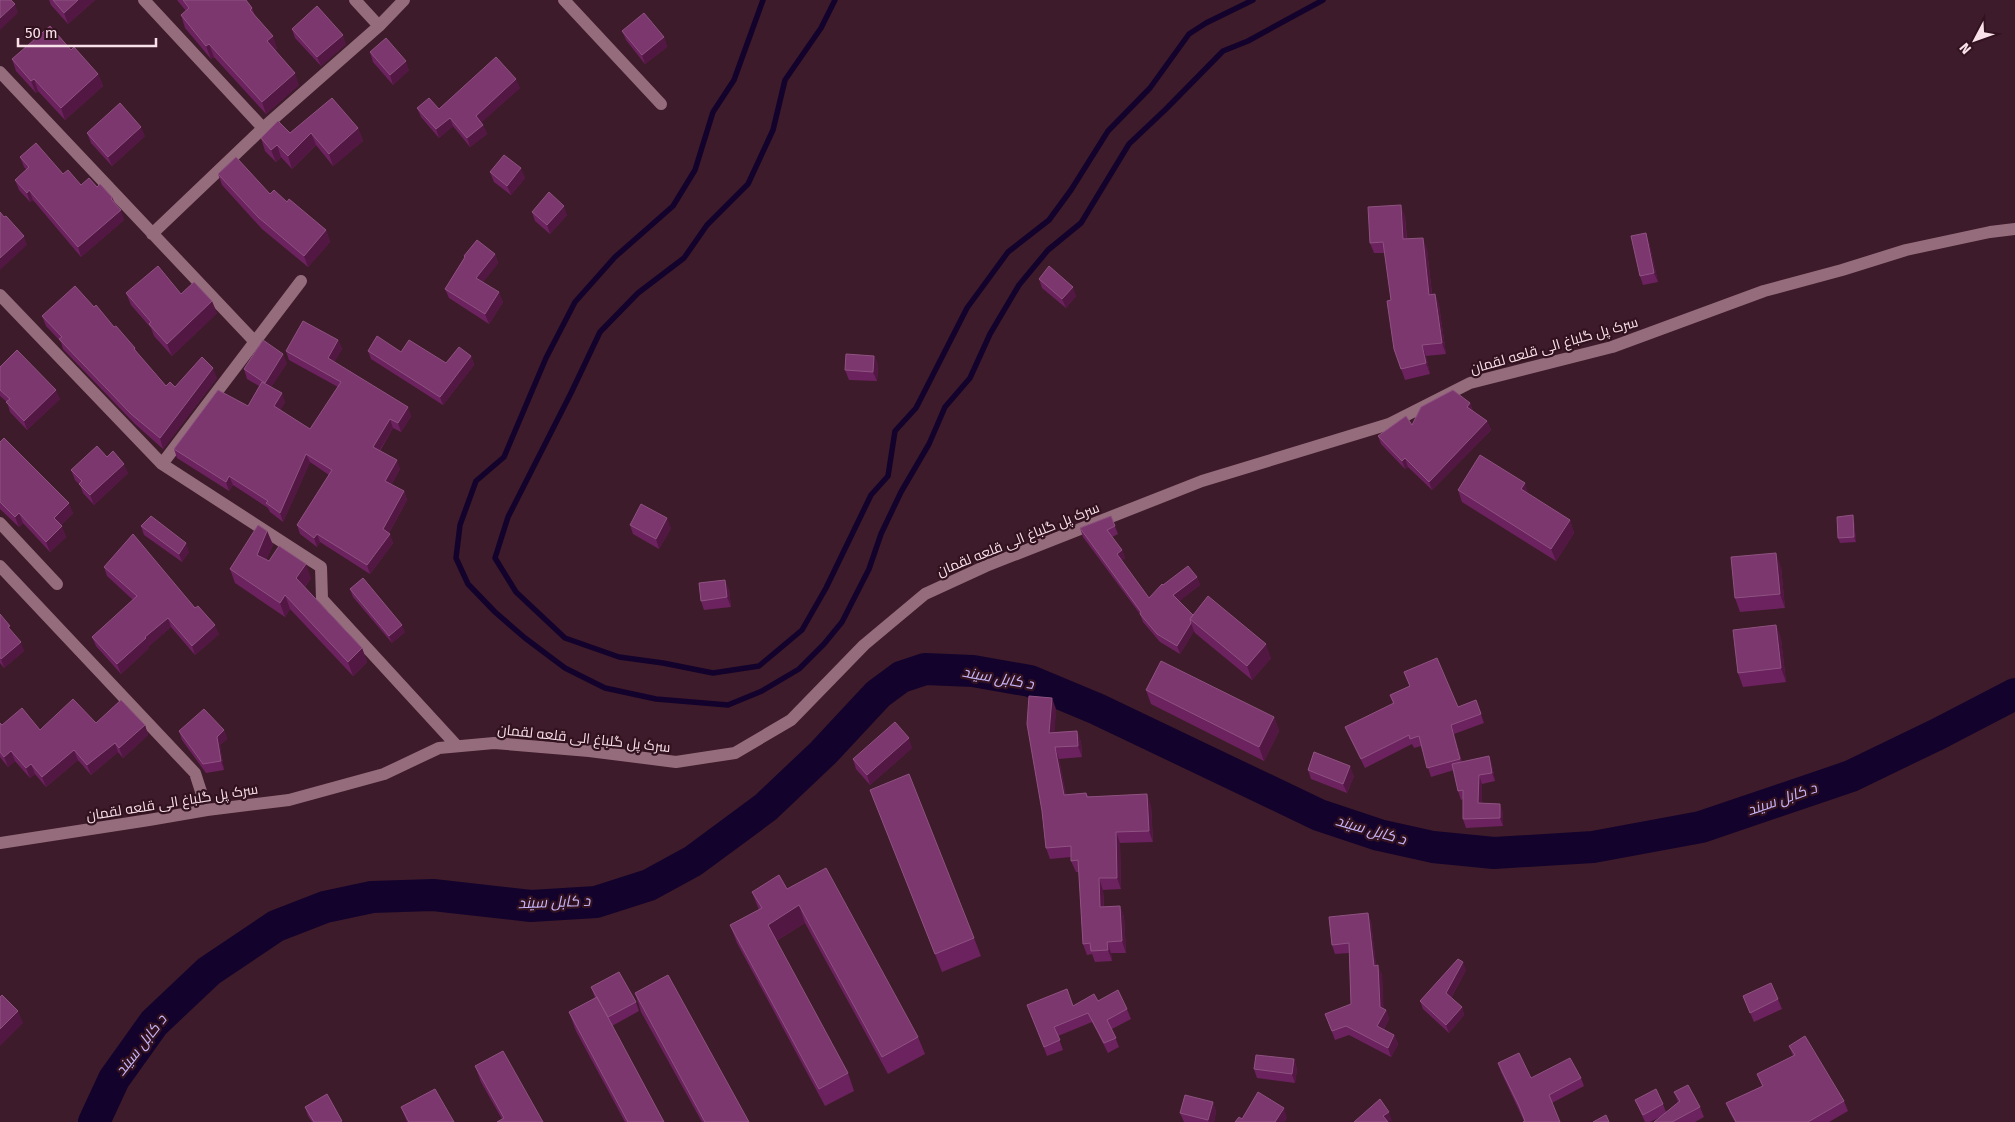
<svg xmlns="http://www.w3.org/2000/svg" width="2015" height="1122" font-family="'Fira Sans',Cairo,sans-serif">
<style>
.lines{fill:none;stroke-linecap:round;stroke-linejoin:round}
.stream{stroke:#13032c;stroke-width:5.5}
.river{stroke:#13032c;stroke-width:32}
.minor{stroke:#956c7b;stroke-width:12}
.wall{fill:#6c225f}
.shaded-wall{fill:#531744}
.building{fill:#7b376e;stroke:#8f5281}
.labels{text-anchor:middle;stroke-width:4.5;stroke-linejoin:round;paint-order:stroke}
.street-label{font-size:14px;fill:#f9e1e9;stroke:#331220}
.water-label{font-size:15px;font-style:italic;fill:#c7b6fc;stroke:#331220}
</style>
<rect width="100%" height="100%" fill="#3e1b2a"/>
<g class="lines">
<path class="stream" d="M 763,0 L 734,80 L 713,112 L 695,170 L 673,206 L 615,257 L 575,302 L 546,358 L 504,457 L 476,481 L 460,525 L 456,558 L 468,584 L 495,612 L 525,638 L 565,668 L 605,688 L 656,699 L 728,705 L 762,691 L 799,669 L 824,644 L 842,622 L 869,569 L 881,534 L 901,492 L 929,444 L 945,407 L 970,378 L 990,334 L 1019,285 L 1048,250 L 1081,223 L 1129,144 L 1166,109 L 1223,51 L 1248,41 L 1323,0
M 835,0 L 821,28 L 785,80 L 773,130 L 748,184 L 707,225 L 684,258 L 638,293 L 600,332 L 571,393 L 508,517 L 495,558 L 516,592 L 565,638 L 619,657 L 663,663 L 713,673 L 759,666 L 802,630 L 826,588 L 871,495 L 888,476 L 895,431 L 916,408 L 967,308 L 1008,252 L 1049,220 L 1071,190 L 1108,131 L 1150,88 L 1189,34 L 1206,23 L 1253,0"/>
<path class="river" d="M 94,1122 L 114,1079 L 154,1023 L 209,971 L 276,926 L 325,907 L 372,897 L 433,895 L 531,906 L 596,902 L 649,885 L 693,861 L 766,807 L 823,753 L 878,694 L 901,677 L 925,669 L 973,671 L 1030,681 L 1097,709 L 1319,815 L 1379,835 L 1433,847 L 1494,853 L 1593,847 L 1701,827 L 1851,776 L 1938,734 L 2015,694"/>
<path class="minor" d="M 144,0 L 263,128
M 355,0 L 379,26
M 564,0 L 661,104
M 0,72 L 255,342
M 152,234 L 263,128 L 379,26 L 404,0
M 0,295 L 162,464 L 321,567 L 322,599 L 457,746
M 162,464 L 301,281
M 0,523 L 57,584
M 0,566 L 195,773 L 207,810
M 0,843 L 149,820 L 207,810 L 289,800 L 384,774 L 439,748 L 494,743 L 589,751 L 676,762 L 735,753 L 791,720 L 864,645 L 925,594 L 986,566 L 1202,481 L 1389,424 L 1470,383 L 1612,347 L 1764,291 L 1842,270 L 1906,250 L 1990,232 L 2015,229"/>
</g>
<path class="wall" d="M 49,0 L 95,0 L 68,24 L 51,5 Z
M 177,0 L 246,0 L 252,8 L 255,16 L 277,48 L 275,50 L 299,85 L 266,114 L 214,57 L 211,59 L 185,28 L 181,15 L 186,11 Z
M 292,29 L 346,44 L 321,66 L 295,38 Z
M 622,31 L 664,37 L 667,47 L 645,64 L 626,40 Z
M 71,50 L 98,74 L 103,86 L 65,120 L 38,91 L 36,93 L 16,71 L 12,59 Z
M 370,52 L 409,70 L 393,85 L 373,62 Z
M 520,88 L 481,122 L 483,125 L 487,134 L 470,147 L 453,126 L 439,138 L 421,117 L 417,108 L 439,109 Z
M 358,128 L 363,141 L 333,166 L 316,145 L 292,169 L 281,157 L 276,162 L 265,151 L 261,138 L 290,133 Z
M 87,133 L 145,136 L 112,166 L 91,143 Z
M 20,157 L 63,174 L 81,185 L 97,187 L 112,197 L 115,203 L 124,220 L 81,257 L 33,200 L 30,202 L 19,190 L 15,180 L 27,170 L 24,167 Z
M 490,172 L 525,178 L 511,195 L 494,182 Z
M 218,174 L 270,194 L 287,202 L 326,230 L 330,242 L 308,267 L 262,229 L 222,185 Z
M 532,212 L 567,215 L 550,234 L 535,221 Z
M 1405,216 L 1407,239 L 1427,249 L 1432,294 L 1435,294 L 1439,305 L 1446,354 L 1426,356 L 1430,374 L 1405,380 L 1394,349 L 1391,300 L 1385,253 L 1374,253 L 1370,243 Z
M 1649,242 L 1658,282 L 1643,285 L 1640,276 Z
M 495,254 L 498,263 L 483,282 L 503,302 L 489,324 L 449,298 L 445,289 L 464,258 L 464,256 Z
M 1039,279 L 1076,296 L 1066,308 L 1042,288 Z
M 126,293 L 181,294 L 217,313 L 172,356 L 154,336 L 151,328 L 131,305 Z
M 94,307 L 135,348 L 137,353 L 166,386 L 175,387 L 217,378 L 163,449 L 135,424 L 63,349 L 61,342 L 46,326 L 42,316 Z
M 338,340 L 342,349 L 334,362 L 411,416 L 401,432 L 393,428 L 380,451 L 400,469 L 391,485 L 404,491 L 407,500 L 389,533 L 393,543 L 370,574 L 320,542 L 317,547 L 300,534 L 297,525 L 329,475 L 310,462 L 283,522 L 270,512 L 268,508 L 233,485 L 229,491 L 177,458 L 174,449 L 248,406 L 259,386 L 247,379 L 244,369 L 287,363 L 271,387 L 285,402 L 280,410 L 310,429 L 338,387 L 289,360 L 286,351 Z
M 368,351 L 401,352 L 446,363 L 471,356 L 474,365 L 443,405 L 371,359 Z
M 874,356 L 878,365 L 877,381 L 849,380 L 845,370 Z
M 0,367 L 60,399 L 27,430 L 10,412 L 7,402 L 0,396 Z
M 1470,403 L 1473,411 L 1487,421 L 1491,430 L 1432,490 L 1408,467 L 1405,469 L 1381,444 L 1378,436 L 1412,425 Z
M 0,442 L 73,513 L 61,525 L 66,537 L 50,552 L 23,523 L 19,527 L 0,509 Z
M 107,457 L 128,473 L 94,505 L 83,493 L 80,485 L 75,480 L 71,470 Z
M 1458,490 L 1528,494 L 1570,520 L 1574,533 L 1556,561 L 1462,502 Z
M 1111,516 L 1118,534 L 1112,537 L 1122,550 L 1125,558 L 1121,561 L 1149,598 L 1163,585 L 1197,577 L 1200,585 L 1179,601 L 1193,615 L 1271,658 L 1252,680 L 1195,633 L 1194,631 L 1180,654 L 1160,642 L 1143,622 L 1140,614 L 1083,537 L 1080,528 Z
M 1854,520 L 1856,542 L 1840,543 L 1838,538 Z
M 630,525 L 671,528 L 659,549 L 633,534 Z
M 141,526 L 189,552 L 182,562 L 144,535 Z
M 267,531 L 273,545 L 266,560 L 311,578 L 305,587 L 362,648 L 367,662 L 353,676 L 290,609 L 285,617 L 235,583 L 230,569 Z
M 104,567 L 195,608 L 219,634 L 195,655 L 171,627 L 149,646 L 149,648 L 121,674 L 96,646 L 92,637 L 133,600 L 107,576 Z
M 1781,567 L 1785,608 L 1740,612 L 1735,598 Z
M 350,589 L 405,632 L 392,643 L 353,597 Z
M 729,589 L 731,607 L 704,610 L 701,601 Z
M 0,614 L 24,651 L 4,668 L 0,663 Z
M 1776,625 L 1781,639 L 1786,682 L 1743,687 L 1738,673 Z
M 1404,672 L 1458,707 L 1476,700 L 1484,723 L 1454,734 L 1462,762 L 1489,756 L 1492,765 L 1495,781 L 1482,784 L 1482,803 L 1503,812 L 1503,826 L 1466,828 L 1463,819 L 1463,799 L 1461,800 L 1458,791 L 1454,770 L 1431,777 L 1421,746 L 1414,748 L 1412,744 L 1365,768 L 1349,736 L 1345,727 L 1393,704 L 1390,695 L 1410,687 Z
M 1146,690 L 1274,717 L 1279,731 L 1264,761 L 1151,704 Z
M 1056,709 L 1054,732 L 1077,731 L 1081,742 L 1082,757 L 1059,759 L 1066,795 L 1086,793 L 1088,796 L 1151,805 L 1153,842 L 1120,843 L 1121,889 L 1103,890 L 1104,907 L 1120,906 L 1124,917 L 1126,953 L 1111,953 L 1112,961 L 1095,962 L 1092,954 L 1087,955 L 1083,944 L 1079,872 L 1076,872 L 1071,861 L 1071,857 L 1050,859 L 1046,848 L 1042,811 Z
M 0,723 L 2,725 L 40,730 L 96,723 L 145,725 L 148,735 L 123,758 L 118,752 L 91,775 L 78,760 L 46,787 L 35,774 L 30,778 L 15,761 L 8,767 L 0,757 Z
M 224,730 L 227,739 L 220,745 L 224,770 L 206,773 L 182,740 L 179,731 Z
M 912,748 L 870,785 L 856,769 L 853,759 Z
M 1308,770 L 1354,776 L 1347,793 L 1311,779 Z
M 870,790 L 974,938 L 981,956 L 942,972 Z
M 787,889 L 918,1037 L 925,1054 L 888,1074 L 805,923 L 776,941 L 848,1073 L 854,1091 L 825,1106 L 737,943 L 730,925 L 759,910 L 752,892 Z
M 1368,913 L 1371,922 L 1376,966 L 1382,975 L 1383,1008 L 1386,1010 L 1389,1019 L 1384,1029 L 1394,1035 L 1398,1044 L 1391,1057 L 1349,1035 L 1335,1040 L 1325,1014 L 1351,1004 L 1349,953 L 1335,954 L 1332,945 Z
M 1466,970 L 1451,998 L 1462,1007 L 1464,1015 L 1449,1033 L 1423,1009 L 1420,1001 Z
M 591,987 L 636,1002 L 639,1011 L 612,1026 L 664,1122 L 625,1122 L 576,1031 L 569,1012 L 595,998 Z
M 635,993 L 749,1122 L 702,1122 L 641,1012 Z
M 1743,996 L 1778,999 L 1782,1009 L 1754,1022 Z
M 1098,1001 L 1127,1009 L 1131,1019 L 1112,1029 L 1119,1047 L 1108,1053 L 1092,1022 L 1058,1036 L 1063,1050 L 1047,1056 L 1031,1014 Z
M 1789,1046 L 1844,1101 L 1848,1111 L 1829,1122 L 1735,1122 L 1730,1113 L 1726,1103 L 1762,1086 L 1757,1074 L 1793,1056 Z
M 1294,1059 L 1297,1069 L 1295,1083 L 1257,1078 L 1254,1069 Z
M 1498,1063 L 1531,1078 L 1581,1078 L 1584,1086 L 1552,1103 L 1524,1121 L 1501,1072 Z
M 475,1066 L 543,1122 L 502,1119 L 481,1082 Z
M 1674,1092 L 1700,1107 L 1704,1117 L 1695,1122 L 1654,1122 L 1660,1117 L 1650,1122 L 1645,1122 L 1639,1109 L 1635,1100 L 1663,1104 L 1666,1112 L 1678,1102 Z
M 327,1094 L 342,1122 L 312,1122 L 308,1116 L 305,1107 Z
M 1213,1102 L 1216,1112 L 1214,1122 L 1184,1122 L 1180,1113 Z
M 401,1107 L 454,1122 L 407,1122 Z"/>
<path class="shaded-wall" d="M 78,0 L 95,0 L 68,24 L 64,13 Z
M 15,4 L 18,13 L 0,30 L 0,18 Z
M 343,35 L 346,44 L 321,66 L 317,57 Z
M 273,36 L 277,48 L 271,53 L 267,41 Z
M 664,37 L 667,47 L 645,64 L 642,55 Z
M 209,44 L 214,57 L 211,59 L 206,46 Z
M 406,61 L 409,70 L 393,85 L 390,75 Z
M 295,73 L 299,85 L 266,114 L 262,102 Z
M 98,74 L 103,86 L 65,120 L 61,108 Z
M 34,79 L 38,91 L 36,93 L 31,81 Z
M 516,79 L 520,88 L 479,125 L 476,116 Z
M 450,118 L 453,126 L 439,138 L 436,129 Z
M 483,125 L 487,134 L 470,147 L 467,138 Z
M 141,127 L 145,136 L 112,166 L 108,157 Z
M 358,128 L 363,141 L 333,166 L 329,154 Z
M 311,133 L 316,145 L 292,169 L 288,156 Z
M 277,145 L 281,157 L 276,162 L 271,150 Z
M 521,168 L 525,178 L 511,195 L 507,186 Z
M 29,190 L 33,200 L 30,202 L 27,193 Z
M 1401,205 L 1405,216 L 1407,250 L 1403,239 Z
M 564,206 L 567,215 L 550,234 L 547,225 Z
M 121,210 L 124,220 L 81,257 L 78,247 Z
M 326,230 L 330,242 L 308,267 L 304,256 Z
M 1646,233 L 1649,242 L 1658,282 L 1654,273 Z
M 24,236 L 27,245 L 0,270 L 0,258 Z
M 1423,238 L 1427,249 L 1433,306 L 1429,295 Z
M 495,254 L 498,263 L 479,287 L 476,278 Z
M 1073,287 L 1076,296 L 1066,308 L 1062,299 Z
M 499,292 L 503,302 L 489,324 L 485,314 Z
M 1435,294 L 1439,305 L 1446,354 L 1442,343 Z
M 212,301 L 217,313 L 172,356 L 167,344 Z
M 338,340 L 342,349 L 332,367 L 328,358 Z
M 1422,345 L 1426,356 L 1430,374 L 1426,363 Z
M 283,354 L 287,363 L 268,392 L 265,383 Z
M 471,356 L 474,365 L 443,405 L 440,397 Z
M 874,356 L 878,365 L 877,381 L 873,372 Z
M 213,368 L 217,378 L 163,449 L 160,438 Z
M 56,390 L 60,399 L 27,430 L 24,421 Z
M 282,393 L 285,402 L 278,415 L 274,406 Z
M 1470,403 L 1473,412 L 1467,407 Z
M 408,407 L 411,416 L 401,432 L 398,423 Z
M 390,419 L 393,428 L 376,456 L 373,447 Z
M 1487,421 L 1491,430 L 1432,490 L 1429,482 Z
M 306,454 L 310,462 L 283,522 L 280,513 Z
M 1405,458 L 1408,467 L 1405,469 L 1402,461 Z
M 397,460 L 400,469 L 388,490 L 385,481 Z
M 124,464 L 128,473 L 94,505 L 90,495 Z
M 229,476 L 233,485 L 229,491 L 226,482 Z
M 1525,483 L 1529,496 L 1521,489 Z
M 404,491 L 407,500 L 386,538 L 383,529 Z
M 69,503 L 73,513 L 58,528 L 54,518 Z
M 19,513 L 23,523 L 19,527 L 15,517 Z
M 1853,515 L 1854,520 L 1856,542 L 1854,537 Z
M 667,518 L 671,528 L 659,549 L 656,539 Z
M 1570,520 L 1574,533 L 1556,561 L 1551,549 Z
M 62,526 L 66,537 L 50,552 L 46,542 Z
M 267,531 L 273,545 L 262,569 L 257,555 Z
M 317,534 L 320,542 L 317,547 L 314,538 Z
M 390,534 L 393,543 L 370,574 L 367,565 Z
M 186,543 L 189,552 L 182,562 L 179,554 Z
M 1122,550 L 1125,558 L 1120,562 L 1117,554 Z
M 1776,553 L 1781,567 L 1785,608 L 1780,594 Z
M 306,564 L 311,578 L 301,592 L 296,578 Z
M 1197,577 L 1200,585 L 1176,604 L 1173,595 Z
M 725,580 L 729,589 L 731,607 L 727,597 Z
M 285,595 L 290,609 L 285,617 L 280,603 Z
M 168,618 L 171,627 L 149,646 L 149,648 L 121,674 L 117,664 L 145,637 Z
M 1191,623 L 1194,631 L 1180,654 L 1177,646 Z
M 215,625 L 219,634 L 195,655 L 192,646 Z
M 402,625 L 405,632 L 392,643 L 389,636 Z
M 1776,625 L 1781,639 L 1786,682 L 1781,668 Z
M 21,642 L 24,651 L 4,668 L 1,659 Z
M 1266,644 L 1271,658 L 1252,680 L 1247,666 Z
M 362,648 L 367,662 L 353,676 L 348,662 Z
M 1052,698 L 1056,709 L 1054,744 L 1049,733 Z
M 1274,717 L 1279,731 L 1264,761 L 1259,747 Z
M 145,725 L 148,735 L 123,758 L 119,748 Z
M 1451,725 L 1454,734 L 1463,768 L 1460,759 Z
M 224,730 L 227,739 L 220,745 L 224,770 L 221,761 L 217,737 Z
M 1077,731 L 1081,742 L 1082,757 L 1078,746 Z
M 909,738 L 912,748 L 870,785 L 867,775 Z
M 115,743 L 118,752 L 91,775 L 87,765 Z
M 1055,747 L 1059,759 L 1068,807 L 1064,795 Z
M 74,750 L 78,760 L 46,787 L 42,777 Z
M 11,751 L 15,761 L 8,767 L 4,757 Z
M 1489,756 L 1492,765 L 1495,781 L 1492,773 Z
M 31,764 L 35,774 L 30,778 L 26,768 Z
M 1350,766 L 1354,776 L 1347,793 L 1343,784 Z
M 1479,775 L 1482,784 L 1482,811 L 1478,803 Z
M 1147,794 L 1151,805 L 1153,842 L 1149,831 Z
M 1500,804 L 1503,812 L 1503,826 L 1500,818 Z
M 1116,832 L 1120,843 L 1121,889 L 1117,878 Z
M 1099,878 L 1103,890 L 1104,918 L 1100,907 Z
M 799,905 L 805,923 L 774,942 L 768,925 Z
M 1120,906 L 1124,917 L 1126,953 L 1122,941 Z
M 1368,913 L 1371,922 L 1377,975 L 1374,966 Z
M 1107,942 L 1111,953 L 1112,961 L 1108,950 Z
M 1463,962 L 1466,970 L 1449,1001 L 1446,993 Z
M 1378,965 L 1382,975 L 1384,1014 L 1386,1010 L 1389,1019 L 1381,1035 L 1377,1026 L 1380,1007 Z
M 1462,1007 L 1464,1015 L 1449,1033 L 1446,1025 Z
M 18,1011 L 23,1023 L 0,1046 L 0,1029 Z
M 1394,1035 L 1398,1044 L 1391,1057 L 1388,1048 Z
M 1294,1059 L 1297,1069 L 1295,1083 L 1292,1074 Z
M 1213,1102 L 1216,1112 L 1214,1122 L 1209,1122 L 1208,1120 Z
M 1284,1108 L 1287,1118 L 1285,1122 L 1275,1122 Z
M 1389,1112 L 1392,1121 L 1386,1122 L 1383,1116 Z"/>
<path class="building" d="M 0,0 L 11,0 L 15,4 L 0,18 Z
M 53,0 L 78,0 L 64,13 Z
M 183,0 L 246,0 L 252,8 L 250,10 L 273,36 L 267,41 L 295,73 L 262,102 L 209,44 L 206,46 L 181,15 L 189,8 Z
M 317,6 L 343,35 L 317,57 L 292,29 Z
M 644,13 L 664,37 L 642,55 L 622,31 Z
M 50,26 L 71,50 L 74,47 L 98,74 L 61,108 L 34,79 L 31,81 L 12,59 Z
M 386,38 L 406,61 L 390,75 L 370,52 Z
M 496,57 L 516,79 L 476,116 L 483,125 L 467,138 L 450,118 L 436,129 L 417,108 L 429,98 L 439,109 Z
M 332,98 L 358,128 L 329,154 L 311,133 L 288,156 L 277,145 L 271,150 L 261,138 L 278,121 L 290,133 Z
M 120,103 L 141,127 L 108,157 L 87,133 Z
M 36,143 L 63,174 L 68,170 L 81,185 L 89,178 L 97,187 L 100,184 L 112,197 L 111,199 L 121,210 L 78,247 L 29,190 L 27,193 L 15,180 L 29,167 L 20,157 Z
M 504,155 L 521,168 L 507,186 L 490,172 Z
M 236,157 L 270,194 L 274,190 L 287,202 L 289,199 L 326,230 L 304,256 L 258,217 L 218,174 Z
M 549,192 L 564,206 L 547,225 L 532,212 Z
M 1401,205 L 1403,239 L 1423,238 L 1429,295 L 1435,294 L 1442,343 L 1422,345 L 1426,363 L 1401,369 L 1394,349 L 1387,301 L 1391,300 L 1383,242 L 1370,243 L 1368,207 Z
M 0,212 L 4,217 L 6,216 L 24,236 L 0,258 Z
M 1646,233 L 1654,273 L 1640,276 L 1631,236 Z
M 477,240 L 495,254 L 476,278 L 499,292 L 485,314 L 445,289 L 465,257 L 464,256 Z
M 158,266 L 181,294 L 194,282 L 212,301 L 167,344 L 149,324 L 151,322 L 126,293 Z
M 1049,266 L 1073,287 L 1062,299 L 1039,279 Z
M 75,286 L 94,307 L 96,305 L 114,327 L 116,326 L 135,348 L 134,349 L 166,386 L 170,382 L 175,387 L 202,357 L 213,368 L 160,438 L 131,414 L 59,339 L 62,337 L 42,316 Z
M 303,321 L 338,340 L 328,358 L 408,407 L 398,423 L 390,419 L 373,447 L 397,460 L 385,481 L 404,491 L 383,529 L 390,534 L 367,565 L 317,534 L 314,538 L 297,525 L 332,470 L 306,454 L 280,513 L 266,503 L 268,501 L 229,476 L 226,482 L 174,449 L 218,390 L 248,406 L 262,382 L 282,393 L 274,406 L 310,429 L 341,382 L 286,351 Z
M 377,336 L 401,352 L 409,340 L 446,363 L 459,347 L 471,356 L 440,397 L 368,351 Z
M 263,340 L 283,354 L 265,383 L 244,369 Z
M 17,350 L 56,390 L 24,421 L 6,402 L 10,399 L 0,390 L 0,367 Z
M 846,354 L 874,356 L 873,372 L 845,370 Z
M 1453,390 L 1470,403 L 1467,407 L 1487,421 L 1429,482 L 1405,458 L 1402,461 L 1378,436 L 1406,416 L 1412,425 L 1421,407 Z
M 4,438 L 69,503 L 54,518 L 62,526 L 46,542 L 19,513 L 15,517 L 0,502 L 0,442 Z
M 97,446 L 107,457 L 113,451 L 124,464 L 90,495 L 79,484 L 82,481 L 71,470 Z
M 1480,455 L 1525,483 L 1521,489 L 1570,520 L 1551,549 L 1458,490 Z
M 641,504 L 667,518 L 656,539 L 630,525 Z
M 1853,515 L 1854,537 L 1838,538 L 1837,517 Z
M 151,516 L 186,543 L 179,554 L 141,526 Z
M 1111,516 L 1115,526 L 1107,530 L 1122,550 L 1117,554 L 1149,598 L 1162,584 L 1163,585 L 1188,566 L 1197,577 L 1173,595 L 1193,615 L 1190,619 L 1191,623 L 1177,646 L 1157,634 L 1140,614 L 1141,612 L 1080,528 Z
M 258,525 L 267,531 L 257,555 L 269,561 L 279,546 L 306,564 L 296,578 L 362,648 L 348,662 L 285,595 L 280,603 L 230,569 Z
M 133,534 L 195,608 L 198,606 L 215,625 L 192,646 L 168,618 L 145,637 L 146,638 L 117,664 L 92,637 L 137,596 L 104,567 Z
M 1776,553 L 1780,594 L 1735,598 L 1731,557 Z
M 363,578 L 402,625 L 389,636 L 350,589 Z
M 725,580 L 727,597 L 701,601 L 699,583 Z
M 1208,596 L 1266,644 L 1247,666 L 1190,619 Z
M 0,614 L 10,626 L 8,627 L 21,642 L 1,659 L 0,657 Z
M 1776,625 L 1781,668 L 1738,673 L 1733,630 Z
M 1437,658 L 1458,707 L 1476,700 L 1481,714 L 1451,725 L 1460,759 L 1427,768 L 1419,736 L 1410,739 L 1409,735 L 1361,759 L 1345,727 L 1394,703 L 1390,695 L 1410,686 L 1404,672 Z
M 1161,661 L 1274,717 L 1259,747 L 1146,690 Z
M 1029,696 L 1052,698 L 1049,733 L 1077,731 L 1078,746 L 1055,747 L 1064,795 L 1086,793 L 1087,797 L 1147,794 L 1149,831 L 1116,832 L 1117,878 L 1099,878 L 1100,907 L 1120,906 L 1122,941 L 1107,942 L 1108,950 L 1091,951 L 1090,943 L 1083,944 L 1078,860 L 1071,861 L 1071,846 L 1046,848 L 1042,811 L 1027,724 Z
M 73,699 L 96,723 L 121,700 L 145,725 L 119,748 L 115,743 L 87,765 L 74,750 L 42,777 L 31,764 L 26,768 L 11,751 L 4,757 L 0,752 L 0,723 L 2,725 L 22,708 L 40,730 Z
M 204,709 L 224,730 L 217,737 L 221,761 L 203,764 L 179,731 Z
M 895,722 L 909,738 L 867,775 L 853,759 Z
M 1314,752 L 1350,766 L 1343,784 L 1308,770 Z
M 1489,756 L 1492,773 L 1479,775 L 1478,803 L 1500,804 L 1500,818 L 1463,819 L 1463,790 L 1458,791 L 1452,764 Z
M 909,774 L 974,938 L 935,954 L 870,790 Z
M 826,868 L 918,1037 L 882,1057 L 799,905 L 768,925 L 848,1073 L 819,1089 L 730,925 L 762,908 L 752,892 L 779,875 L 787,889 Z
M 1368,913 L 1374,966 L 1378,965 L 1380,1007 L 1386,1010 L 1377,1026 L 1394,1035 L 1388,1048 L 1346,1026 L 1332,1031 L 1325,1014 L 1351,1004 L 1349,943 L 1332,945 L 1329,917 Z
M 1458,959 L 1463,962 L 1446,993 L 1462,1007 L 1446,1025 L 1420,1001 Z
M 619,972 L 636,1002 L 608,1017 L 591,987 Z
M 668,975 L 749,1122 L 705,1122 L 635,993 Z
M 1771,983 L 1778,999 L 1750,1013 L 1743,996 Z
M 1067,989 L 1073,1006 L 1094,994 L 1098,1001 L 1118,990 L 1127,1009 L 1107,1020 L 1116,1038 L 1104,1043 L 1088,1013 L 1054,1027 L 1060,1040 L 1044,1047 L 1027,1005 Z
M 2,995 L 18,1011 L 0,1029 L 0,997 Z
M 597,997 L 664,1122 L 628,1122 L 569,1012 Z
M 1805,1036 L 1844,1101 L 1808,1122 L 1736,1122 L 1726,1103 L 1763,1086 L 1757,1074 L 1795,1055 L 1789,1046 Z
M 503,1051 L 543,1122 L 497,1122 L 504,1118 L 475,1066 Z
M 1519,1053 L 1531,1078 L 1570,1058 L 1581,1078 L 1549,1095 L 1560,1122 L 1523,1122 L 1525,1121 L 1519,1106 L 1498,1063 Z
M 1256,1055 L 1294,1059 L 1292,1074 L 1254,1069 Z
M 1688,1085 L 1700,1107 L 1672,1122 L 1654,1122 L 1680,1101 L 1674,1092 Z
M 435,1089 L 454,1122 L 409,1122 L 401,1107 Z
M 1656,1089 L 1663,1104 L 1643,1115 L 1635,1100 Z
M 1258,1092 L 1284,1108 L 1275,1122 L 1235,1122 L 1239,1117 L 1242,1119 Z
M 327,1094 L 342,1121 L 340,1122 L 314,1122 L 305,1107 Z
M 1185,1095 L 1213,1102 L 1208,1120 L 1180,1113 Z
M 1380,1099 L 1389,1112 L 1383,1116 L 1388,1122 L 1354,1122 Z
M 1606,1115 L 1609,1122 L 1593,1122 Z"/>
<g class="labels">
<g class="street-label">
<text transform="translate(1554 345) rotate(-16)" y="5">سرک پل گلباغ الی قلعه لقمان</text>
<text transform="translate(1018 539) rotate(-22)" y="5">سرک پل گلباغ الی قلعه لقمان</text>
<text transform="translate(584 738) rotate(6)" y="5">سرک پل گلباغ الی قلعه لقمان</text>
<text transform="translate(172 802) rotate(-9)" y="5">سرک پل گلباغ الی قلعه لقمان</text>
</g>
<g class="water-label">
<text transform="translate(998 678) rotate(10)" y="5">د کابل سيند</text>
<text transform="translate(1782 799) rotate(-19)" y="5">د کابل سيند</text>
<text transform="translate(1371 830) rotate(16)" y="5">د کابل سيند</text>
<text transform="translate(554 902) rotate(-2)" y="5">د کابل سيند</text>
<text transform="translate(141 1045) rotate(-52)" y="5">د کابل سيند</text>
</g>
</g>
<g transform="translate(1975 40) rotate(229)" stroke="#331220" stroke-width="4" paint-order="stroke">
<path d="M0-4L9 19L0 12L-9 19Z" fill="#f9e1e9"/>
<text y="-8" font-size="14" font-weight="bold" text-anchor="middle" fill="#f9e1e9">N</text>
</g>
<path d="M18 38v8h138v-8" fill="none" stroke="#f9e1e9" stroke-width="2.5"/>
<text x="25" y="38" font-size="15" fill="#f9e1e9" stroke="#331220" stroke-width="4" paint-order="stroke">50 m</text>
</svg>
